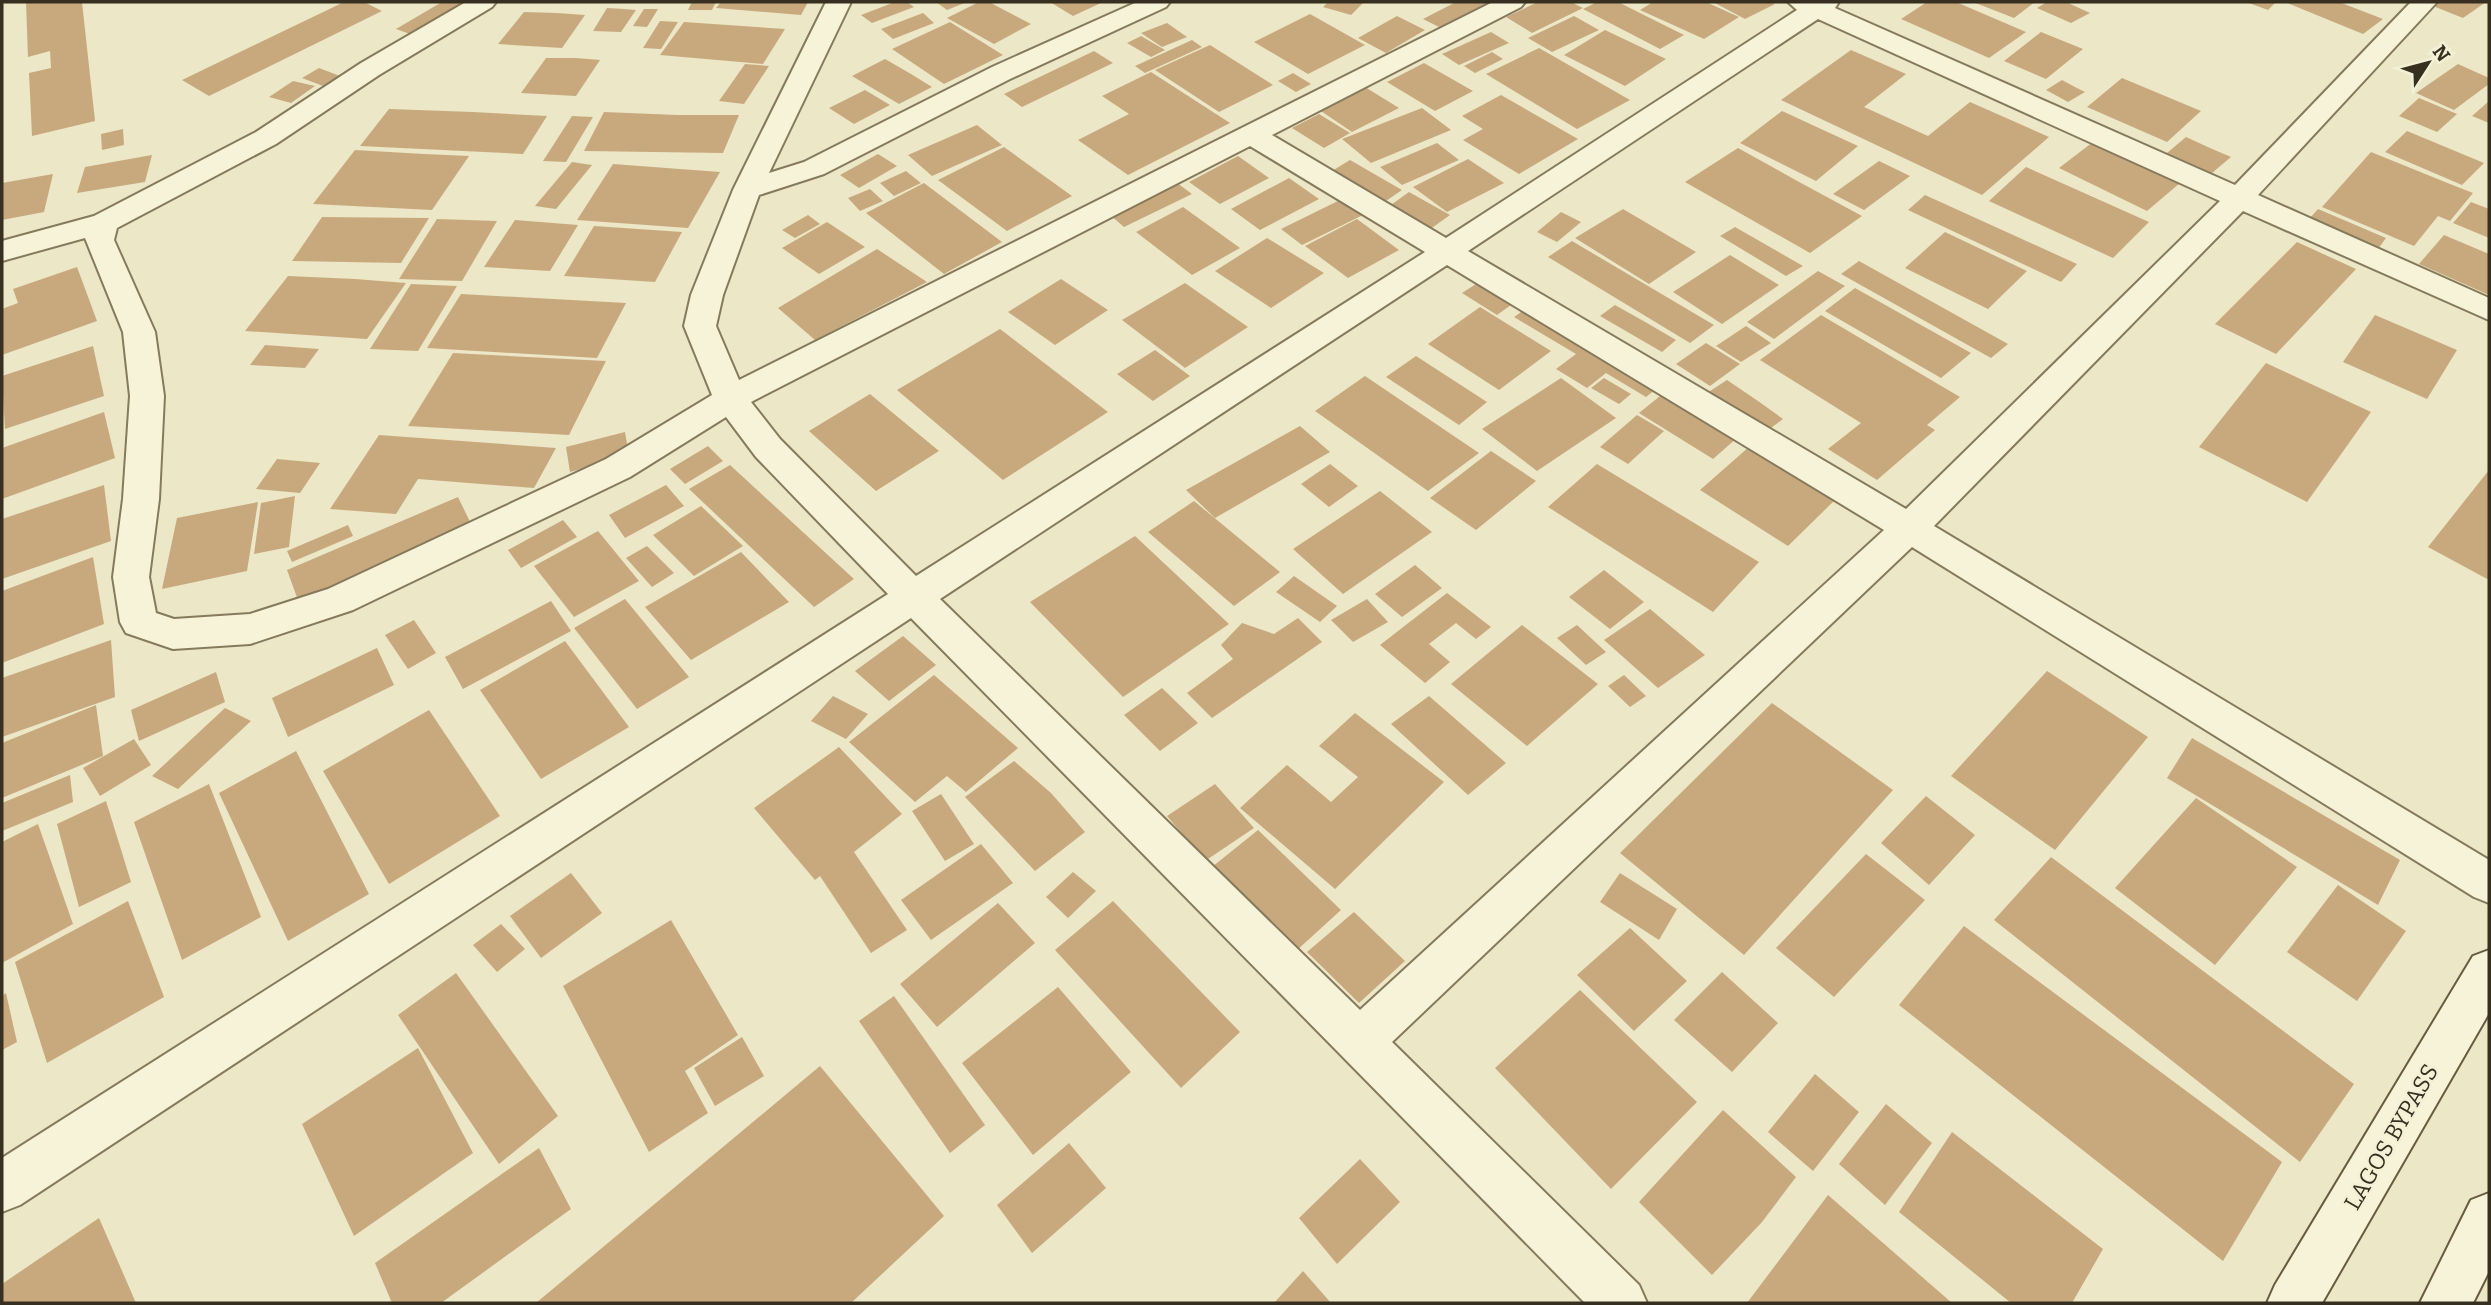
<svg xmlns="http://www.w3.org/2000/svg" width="2491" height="1305" font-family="Bitter,serif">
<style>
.building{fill:#c8a97e}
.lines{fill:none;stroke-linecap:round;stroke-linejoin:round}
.minor-casing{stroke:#867a5d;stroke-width:4}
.secondary-casing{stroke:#685b40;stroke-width:4}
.minor{fill:#f7f3d9;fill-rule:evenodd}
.secondary{fill:#f7f3d9;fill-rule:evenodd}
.labels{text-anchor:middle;stroke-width:5;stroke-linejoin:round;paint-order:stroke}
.near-street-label{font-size:23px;fill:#372f20;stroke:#f4f0d5}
</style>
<rect width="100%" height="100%" fill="#ece7c6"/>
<path class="building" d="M 26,2 L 82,2 L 95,121 L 32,136 L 29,73 L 51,68 L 50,51 L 28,57 Z
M 344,2 L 364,2 L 382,11 L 209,96 L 182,80 Z
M 442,2 L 465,2 L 410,34 L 396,29 Z
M 692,2 L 716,2 L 712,10 L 688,10 Z
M 721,2 L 808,2 L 801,15 L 716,8 Z
M 895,2 L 907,2 L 914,7 L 872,23 L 861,15 Z
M 936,2 L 967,2 L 947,10 Z
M 979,2 L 989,2 L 1031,24 L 994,44 L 947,18 Z
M 1050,2 L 1103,2 L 1073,16 Z
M 1328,2 L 1359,2 L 1363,3 L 1351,15 L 1323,7 Z
M 1456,2 L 1498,2 L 1445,30 L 1423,19 Z
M 1538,2 L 1571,2 L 1583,8 L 1532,33 L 1506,17 Z
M 1597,2 L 1618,2 L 1684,35 L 1660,49 L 1583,9 Z
M 1653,2 L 1706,2 L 1739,17 L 1704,39 L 1640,10 Z
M 1713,2 L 1770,2 L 1775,4 L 1745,19 Z
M 1927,2 L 1956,2 L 2026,32 L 1989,58 L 1901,19 Z
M 1973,2 L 2035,2 L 2014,18 Z
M 2047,2 L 2066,2 L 2090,13 L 2071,23 L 2037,8 Z
M 2246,2 L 2276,2 L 2268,10 Z
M 2285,2 L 2339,2 L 2383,19 L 2363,34 Z
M 2440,2 L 2486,2 L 2463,18 L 2433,6 Z
M 607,8 L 624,9 L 636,10 L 621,32 L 593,31 Z
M 644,9 L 658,9 L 647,27 L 633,26 Z
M 524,12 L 557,13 L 585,15 L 562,48 L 498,44 Z
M 923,13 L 934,23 L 893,39 L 881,29 Z
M 1310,14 L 1365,45 L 1308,74 L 1254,42 Z
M 1397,16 L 1425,30 L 1386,53 L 1358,38 Z
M 1574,16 L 1599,30 L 1552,52 L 1528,38 Z
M 660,21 L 678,22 L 661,49 L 643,48 Z
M 684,22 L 785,29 L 763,64 L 660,55 Z
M 950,22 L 1003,55 L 944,84 L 892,49 Z
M 1167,23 L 1187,37 L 1162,47 L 1141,33 Z
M 1605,30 L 1666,59 L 1625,86 L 1564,55 Z
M 1491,32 L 1509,43 L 1459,65 L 1442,54 Z
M 2041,32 L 2083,49 L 2046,79 L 2004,61 Z
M 1141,36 L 1165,50 L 1151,57 L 1127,43 Z
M 1192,40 L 1202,47 L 1145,73 L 1135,66 Z
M 1210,45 L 1229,57 L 1273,85 L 1219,112 L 1155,70 Z
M 1539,48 L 1630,100 L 1577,129 L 1486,74 Z
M 1851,50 L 1906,74 L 1864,107 L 1928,136 L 1970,102 L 2049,137 L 1982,195 L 1781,100 Z
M 1094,51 L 1113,63 L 1022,107 L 1004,94 Z
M 1492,52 L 1503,59 L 1475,73 L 1464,66 Z
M 546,58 L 576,58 L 600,60 L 576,96 L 521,93 Z
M 885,59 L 911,74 L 932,87 L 899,104 L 852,76 Z
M 1424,63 L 1473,91 L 1435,111 L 1387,82 Z
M 745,64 L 769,66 L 744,104 L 719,101 Z
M 2458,64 L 2489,78 L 2489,84 L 2454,110 L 2416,93 Z
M 319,68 L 340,76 L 323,86 L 302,78 Z
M 1151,72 L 1230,123 L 1128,175 L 1078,140 L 1129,114 L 1102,96 Z
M 1293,73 L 1311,84 L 1296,92 L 1278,81 Z
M 2122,78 L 2201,111 L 2167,142 L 2087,107 Z
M 2062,80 L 2075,87 L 2085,92 L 2068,102 L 2046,90 Z
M 293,81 L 315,86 L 291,103 L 269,97 Z
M 1365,87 L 1399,108 L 1352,132 L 1318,109 Z
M 865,90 L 890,105 L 854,124 L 829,108 Z
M 1501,95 L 1578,139 L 1519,174 L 1463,140 L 1483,129 L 1462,116 Z
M 2419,98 L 2457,114 L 2437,132 L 2399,116 Z
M 2489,101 L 2489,123 L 2472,116 Z
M 1422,108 L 1451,130 L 1371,163 L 1342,139 Z
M 389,109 L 473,112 L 547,116 L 523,154 L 360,146 Z
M 1782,111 L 1858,146 L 1816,181 L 1740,143 Z
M 604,112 L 677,115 L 739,115 L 723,153 L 584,151 Z
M 1319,114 L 1350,133 L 1324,148 L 1292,128 Z
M 572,116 L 593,117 L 566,162 L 543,161 Z
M 977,125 L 1002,145 L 932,176 L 908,155 Z
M 123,129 L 124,145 L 102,150 L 101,134 Z
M 2407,131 L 2484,163 L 2462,185 L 2385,152 Z
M 2186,137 L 2210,148 L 2231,157 L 2212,173 L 2167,153 Z
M 2093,142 L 2180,183 L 2147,211 L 2059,168 Z
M 1437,143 L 1459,160 L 1402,185 L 1380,167 Z
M 1004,147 L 1072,196 L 1007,231 L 938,180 Z
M 1738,148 L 1801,183 L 1862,216 L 1810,253 L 1685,182 Z
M 355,150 L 424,154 L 469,156 L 432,210 L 313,204 Z
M 2371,152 L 2450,184 L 2473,193 L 2450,221 L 2438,216 L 2414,246 L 2322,207 Z
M 878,154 L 897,166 L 859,188 L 840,175 Z
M 152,155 L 145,182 L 77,193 L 85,167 Z
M 1238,156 L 1269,178 L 1220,204 L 1189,182 Z
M 1468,159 L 1504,183 L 1447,212 L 1413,187 Z
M 1350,160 L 1402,190 L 1380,205 L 1327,174 Z
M 1879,161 L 1910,176 L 1864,210 L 1833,194 Z
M 572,162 L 592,165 L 556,209 L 535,206 Z
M 613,164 L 720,172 L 688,228 L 577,220 Z
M 2026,167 L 2149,222 L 2113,258 L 1989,201 Z
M 906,171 L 921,183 L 894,196 L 880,183 Z
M 53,174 L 44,212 L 2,220 L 2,183 Z
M 1289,178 L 1319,199 L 1260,230 L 1231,209 Z
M 924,183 L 1002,242 L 944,274 L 866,213 Z
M 1177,183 L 1192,194 L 1124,227 L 1110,215 Z
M 870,189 L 883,201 L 860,211 L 848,198 Z
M 1409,192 L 1450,215 L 1429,230 L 1388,207 Z
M 1925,195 L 2077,264 L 2061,282 L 1908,210 Z
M 1342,199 L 1363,215 L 1302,245 L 1281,229 Z
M 2471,202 L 2489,209 L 2489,238 L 2453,223 Z
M 1183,207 L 1240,248 L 1192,275 L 1136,232 Z
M 1623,209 L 1696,252 L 1649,284 L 1575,238 Z
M 2318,209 L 2386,238 L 2378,249 L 2309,219 Z
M 1561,212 L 1581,222 L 1557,242 L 1537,232 Z
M 808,215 L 820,224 L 795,238 L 782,230 Z
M 322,217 L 429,218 L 401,263 L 292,261 Z
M 437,219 L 497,221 L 462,281 L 399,279 Z
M 1357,219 L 1399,250 L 1348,278 L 1305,246 Z
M 515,220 L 578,225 L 550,271 L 484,267 Z
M 827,222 L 865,247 L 819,274 L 782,248 Z
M 594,226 L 682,232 L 655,282 L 564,276 Z
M 1735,227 L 1803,266 L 1786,276 L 1720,236 Z
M 1945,232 L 2027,271 L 1988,309 L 1905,268 Z
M 2444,235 L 2489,254 L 2489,295 L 2419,264 Z
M 1267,238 L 1324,273 L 1271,308 L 1215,271 Z
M 1572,241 L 1714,325 L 1690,343 L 1548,257 Z
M 2297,242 L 2356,269 L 2276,354 L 2215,324 Z
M 877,249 L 927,282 L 815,340 L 778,308 Z
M 1730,255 L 1779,285 L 1722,324 L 1673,292 Z
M 1859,261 L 2008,344 L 1991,358 L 1841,274 Z
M 77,267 L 97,321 L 2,355 L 2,309 L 18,303 L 13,289 Z
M 1818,271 L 1845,286 L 1774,339 L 1747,322 Z
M 288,276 L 355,279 L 406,283 L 367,339 L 245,331 Z
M 1061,279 L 1108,310 L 1055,345 L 1008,312 Z
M 1185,283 L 1248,327 L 1185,368 L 1122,320 Z
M 411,284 L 457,286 L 418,351 L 370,349 Z
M 1476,284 L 1511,305 L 1497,315 L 1462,293 Z
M 1855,288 L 1971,353 L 1941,378 L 1825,311 Z
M 461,294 L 626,303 L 597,358 L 427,348 Z
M 1615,305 L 1647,323 L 1676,340 L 1662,352 L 1600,316 Z
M 1480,307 L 1551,351 L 1499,390 L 1428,344 Z
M 1528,307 L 1660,386 L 1646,397 L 1606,373 L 1587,388 L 1556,369 L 1576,354 L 1514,317 Z
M 1821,315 L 1960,397 L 1927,425 L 1935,430 L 1877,480 L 1828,449 L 1861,423 L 1760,360 Z
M 2375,315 L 2457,350 L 2427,399 L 2343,362 Z
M 1746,326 L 1771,343 L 1741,362 L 1716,346 Z
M 1000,329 L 1108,412 L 1003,480 L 897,390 Z
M 1706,343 L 1740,364 L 1710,386 L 1676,364 Z
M 265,345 L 319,349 L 305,368 L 250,365 Z
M 93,346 L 104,396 L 5,429 L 2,376 Z
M 1155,350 L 1190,376 L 1153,401 L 1117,374 Z
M 453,353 L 606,361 L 569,435 L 408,426 Z
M 1416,356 L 1487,402 L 1459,425 L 1386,377 Z
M 2266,363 L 2371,412 L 2307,502 L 2199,447 Z
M 1365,376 L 1479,453 L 1428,491 L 1315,411 Z
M 1561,378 L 1616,418 L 1537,471 L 1482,429 Z
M 1604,378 L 1631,394 L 1619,404 L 1591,388 Z
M 1727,380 L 1758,401 L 1783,419 L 1764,433 L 1707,393 Z
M 1665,392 L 1738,437 L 1713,459 L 1639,413 Z
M 870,394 L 939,451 L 876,491 L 809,431 Z
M 104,412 L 115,458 L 2,499 L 2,448 Z
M 1637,415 L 1664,431 L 1628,464 L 1600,447 Z
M 1300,426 L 1330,452 L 1215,518 L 1186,490 Z
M 625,432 L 629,456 L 570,472 L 566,447 Z
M 379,435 L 556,448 L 534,488 L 418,479 L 396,514 L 330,509 Z
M 708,446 L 723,461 L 685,484 L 670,469 Z
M 1750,446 L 1837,498 L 1788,546 L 1700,490 Z
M 1491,451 L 1536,481 L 1476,530 L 1430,498 Z
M 277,459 L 320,463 L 300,493 L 256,489 Z
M 1330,464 L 1358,486 L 1329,507 L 1301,484 Z
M 1597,464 L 1681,515 L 1759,562 L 1713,612 L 1548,507 Z
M 730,465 L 854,579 L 814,607 L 689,489 Z
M 2489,470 L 2489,580 L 2428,547 Z
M 104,485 L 111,541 L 2,579 L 2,519 Z
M 666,485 L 684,506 L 625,538 L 609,515 Z
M 1380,491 L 1432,532 L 1343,594 L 1293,549 Z
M 295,496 L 289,547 L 254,554 L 261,503 Z
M 458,497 L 473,528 L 299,603 L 287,570 Z
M 1194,501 L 1280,572 L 1234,606 L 1148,532 Z
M 258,502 L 247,571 L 162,589 L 177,518 Z
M 701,506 L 743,546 L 694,576 L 653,535 Z
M 563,520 L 577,537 L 521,568 L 508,550 Z
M 348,525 L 353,536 L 292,562 L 287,551 Z
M 598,531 L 639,581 L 574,617 L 534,566 Z
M 1135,536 L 1229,624 L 1123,697 L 1030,602 Z
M 647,546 L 674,573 L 652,587 L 626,558 Z
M 741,552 L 789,602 L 691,660 L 645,607 Z
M 93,557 L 104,624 L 2,663 L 2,591 Z
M 1415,565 L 1442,588 L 1402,617 L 1375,594 Z
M 1604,570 L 1644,602 L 1610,629 L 1569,597 Z
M 1294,576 L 1337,606 L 1320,622 L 1276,592 Z
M 1447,593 L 1491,627 L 1476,639 L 1456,623 L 1429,644 L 1450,662 L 1425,683 L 1380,645 Z
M 625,599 L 689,677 L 637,709 L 574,628 Z
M 1367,599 L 1388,622 L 1353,642 L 1331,620 Z
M 551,601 L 571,631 L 463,689 L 445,657 Z
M 1650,609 L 1705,655 L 1658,688 L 1604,640 Z
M 1298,618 L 1322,642 L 1212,718 L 1187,693 L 1233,659 L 1221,645 L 1242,623 L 1274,634 Z
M 414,620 L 436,653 L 408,669 L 385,635 Z
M 1522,625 L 1598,684 L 1527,746 L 1451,684 Z
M 1577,625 L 1606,652 L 1586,665 L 1557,638 Z
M 903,636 L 936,665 L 889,701 L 855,671 Z
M 111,640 L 115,697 L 2,737 L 2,678 Z
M 565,641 L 629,727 L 541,779 L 480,690 Z
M 377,648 L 394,685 L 288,737 L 272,698 Z
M 2047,671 L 2148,737 L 2055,850 L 1951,776 Z
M 216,672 L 225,702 L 139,741 L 131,710 Z
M 934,675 L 1018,748 L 966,792 L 947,776 L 915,802 L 849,742 Z
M 1624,675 L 1646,696 L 1630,707 L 1608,686 Z
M 1162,688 L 1198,723 L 1160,751 L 1124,715 Z
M 833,696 L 868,714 L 846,739 L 811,721 Z
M 1429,696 L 1506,763 L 1468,795 L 1391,724 Z
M 1772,703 L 1893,790 L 1744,955 L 1620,853 Z
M 96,705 L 103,756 L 2,798 L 2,743 Z
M 225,708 L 251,721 L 178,789 L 152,776 Z
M 429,710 L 500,816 L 389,884 L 323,771 Z
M 1355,713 L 1444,782 L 1335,889 L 1240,808 L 1287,765 L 1331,802 L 1358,777 L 1319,746 Z
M 2192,738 L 2400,860 L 2378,905 L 2167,778 Z
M 134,739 L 151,765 L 100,796 L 83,768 Z
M 839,747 L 902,814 L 854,852 L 907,930 L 871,953 L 820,876 L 815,880 L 754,808 Z
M 296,751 L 369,894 L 288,941 L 219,793 Z
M 1014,761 L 1051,793 L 1085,832 L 1035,871 L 965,797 Z
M 70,775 L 73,802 L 2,831 L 2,803 Z
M 209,784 L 261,917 L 182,960 L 134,822 Z
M 1215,784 L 1254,828 L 1205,861 L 1167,816 Z
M 941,794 L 974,844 L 945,861 L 912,811 Z
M 1926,796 L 1975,835 L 1929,885 L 1881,843 Z
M 2196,798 L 2297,867 L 2215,965 L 2115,888 Z
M 106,801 L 131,882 L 79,907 L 57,824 Z
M 38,824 L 73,924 L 2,963 L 2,842 Z
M 1258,830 L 1341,910 L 1296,951 L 1212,867 Z
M 981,844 L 1013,883 L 931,940 L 901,900 Z
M 1866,854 L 1925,900 L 1834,997 L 1776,948 Z
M 2051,857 L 2354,1084 L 2300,1162 L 1994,920 Z
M 1073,872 L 1096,891 L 1068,918 L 1046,897 Z
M 571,873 L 602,913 L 541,958 L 510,916 Z
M 1620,873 L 1677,909 L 1659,940 L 1600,902 Z
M 2338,885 L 2406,931 L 2357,1001 L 2287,952 Z
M 128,901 L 164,997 L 47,1063 L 15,962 Z
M 1113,901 L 1240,1032 L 1181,1088 L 1055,950 Z
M 998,903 L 1035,943 L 937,1027 L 900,984 Z
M 1354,912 L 1405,961 L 1359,1003 L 1307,952 Z
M 671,920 L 738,1035 L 685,1071 L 708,1113 L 649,1152 L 563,986 Z
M 501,924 L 525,949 L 497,972 L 473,945 Z
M 1964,926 L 2282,1162 L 2223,1261 L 1899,1005 Z
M 1630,928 L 1687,981 L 1634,1031 L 1577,975 Z
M 1722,972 L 1778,1023 L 1732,1072 L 1674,1020 Z
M 456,973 L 558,1116 L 499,1164 L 398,1015 Z
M 1058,987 L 1131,1072 L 1033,1155 L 962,1063 Z
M 1580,990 L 1697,1102 L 1611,1189 L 1495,1068 Z
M 6,993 L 17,1042 L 2,1050 L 2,996 Z
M 894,996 L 985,1125 L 950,1153 L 859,1021 Z
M 742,1037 L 764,1076 L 715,1106 L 694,1068 Z
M 418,1048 L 473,1153 L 354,1236 L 302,1124 Z
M 820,1066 L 944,1216 L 851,1303 L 536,1303 Z
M 1815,1074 L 1859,1112 L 1813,1171 L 1768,1132 Z
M 1886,1104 L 1932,1143 L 1885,1205 L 1839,1164 Z
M 1723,1110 L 1796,1177 L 1762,1222 L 1712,1275 L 1639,1202 Z
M 1952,1132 L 2103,1249 L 2072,1303 L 2011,1303 L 1899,1212 Z
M 1069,1143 L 1106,1188 L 1032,1253 L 997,1205 Z
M 539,1148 L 571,1209 L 441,1303 L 392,1303 L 375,1263 Z
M 1360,1159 L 1400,1202 L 1337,1264 L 1299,1218 Z
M 1828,1195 L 1952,1303 L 1747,1303 Z
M 99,1218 L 136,1303 L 2,1303 L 2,1284 Z
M 1303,1271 L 1331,1303 L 1274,1303 Z"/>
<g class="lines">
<g class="minor-casing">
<path id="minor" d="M 466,2 L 496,2 L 492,7 L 379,75 L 276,144 L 117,228 L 114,240 L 155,332 L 164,396 L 159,499 L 149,577 L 156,613 L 174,619 L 250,614 L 328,589 L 606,459 L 712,395 L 684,326 L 691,295 L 733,190 L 826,2 L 851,2 L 769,173 L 804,162 L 992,67 L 1137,2 L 1170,2 L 1166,7 L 1010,79 L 824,174 L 759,195 L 723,295 L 716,326 L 739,380 L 1493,2 L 1525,2 L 1521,7 L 1272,135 L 1446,238 L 1797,10 L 1788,2 L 1839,2 L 1835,8 L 2235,185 L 2411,2 L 2437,2 L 2258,195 L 2489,298 L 2489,320 L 2243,211 L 1934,526 L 2489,860 L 2489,903 L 2474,897 L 1912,547 L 1392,1042 L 1639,1285 L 1647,1303 L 1585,1303 L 911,618 L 20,1205 L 2,1212 L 2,1158 L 888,594 L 756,457 L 726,417 L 630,477 L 353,610 L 250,644 L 173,649 L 126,633 L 120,622 L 113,577 L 123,499 L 130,396 L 123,332 L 85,238 L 2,261 L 2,241 L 94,216 L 256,132 L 361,63 ZM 1818,19 L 2220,201 L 1906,509 L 1468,251 ZM 1250,146 L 1425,252 L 916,576 L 780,439 L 751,402 ZM 1447,265 L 1884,530 L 1360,1010 L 940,599 Z"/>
</g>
<g class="secondary-casing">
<path id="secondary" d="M 2489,950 L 2489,1013 L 2322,1303 L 2267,1303 L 2275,1285 L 2473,956 Z
M 2489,1193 L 2489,1271 L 2473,1303 L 2420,1303 L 2471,1200 Z"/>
</g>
<use href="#minor" class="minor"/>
<use href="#secondary" class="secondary"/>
</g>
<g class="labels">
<g class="near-street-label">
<text transform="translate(2391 1137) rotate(-60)" y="8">LAGOS BYPASS</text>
</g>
</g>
<rect width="2491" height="1305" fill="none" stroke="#372f20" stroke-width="7"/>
<g transform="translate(2428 63) rotate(54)" stroke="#f4f0d5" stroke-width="5" paint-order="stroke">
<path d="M0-5L12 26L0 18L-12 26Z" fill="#372f20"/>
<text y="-10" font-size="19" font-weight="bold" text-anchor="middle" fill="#372f20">N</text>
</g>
</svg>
